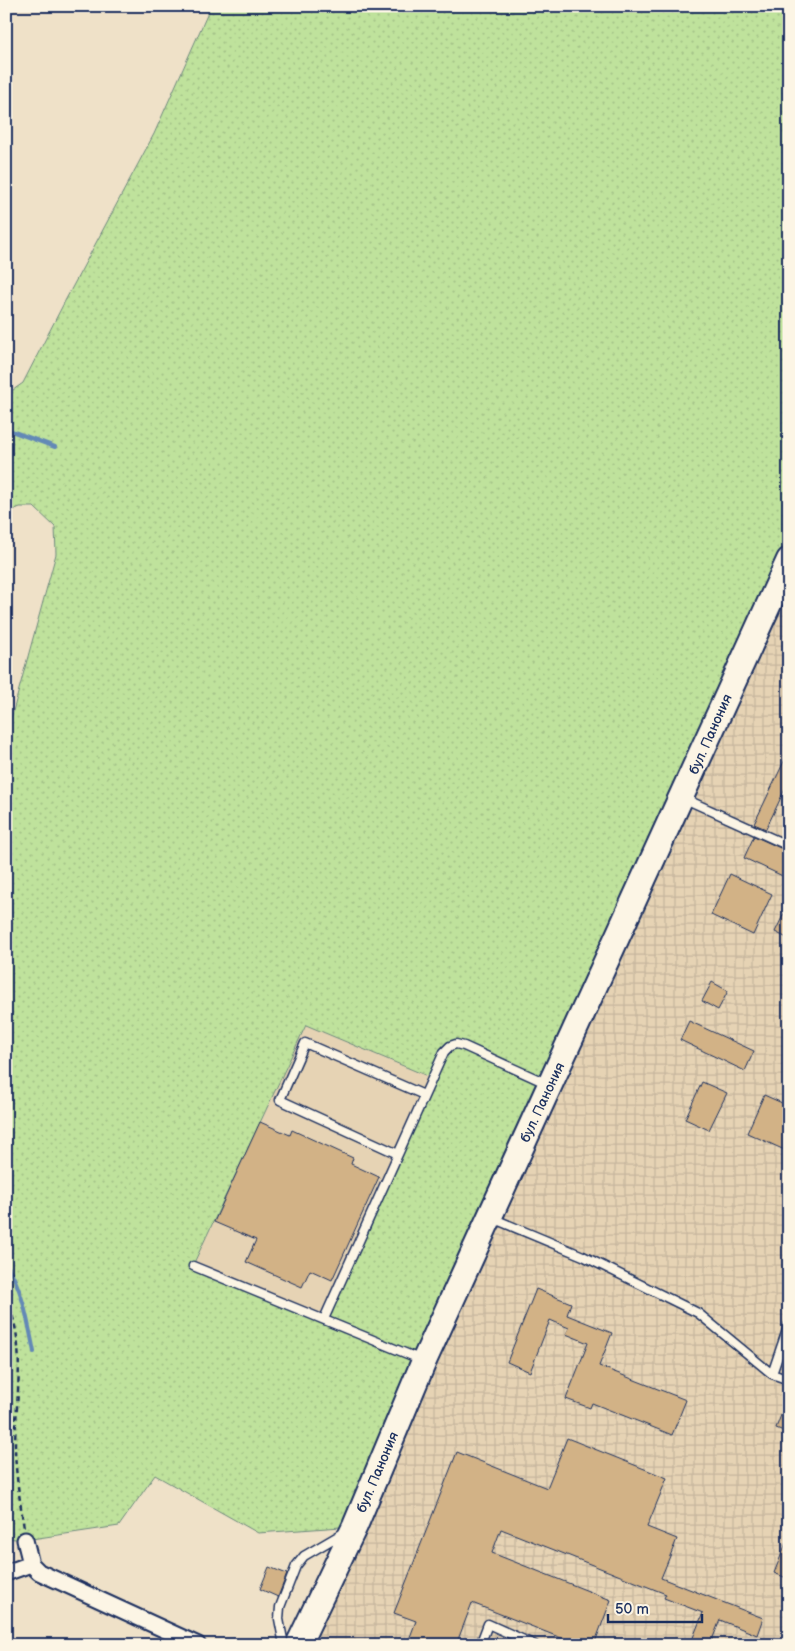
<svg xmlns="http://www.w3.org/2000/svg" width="795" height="1651" font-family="'Balsamiq Sans',sans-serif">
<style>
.built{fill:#e6d3b4}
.industrial{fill:url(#industrial-grid)}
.grass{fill:url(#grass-dots);stroke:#6d887d;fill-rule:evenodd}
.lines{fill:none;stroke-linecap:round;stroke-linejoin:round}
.stream{stroke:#6489b6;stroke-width:4}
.building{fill:#d2b286;stroke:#1b2f5e}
.service-casing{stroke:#1b2f5e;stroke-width:11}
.minor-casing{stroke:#1b2f5e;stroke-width:19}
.primary-casing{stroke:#1b2f5e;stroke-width:28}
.path{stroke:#1b2f5e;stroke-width:2.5;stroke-dasharray:5 4;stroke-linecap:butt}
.service{stroke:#fcf5e5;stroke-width:8}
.minor{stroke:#fcf5e5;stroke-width:15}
.primary{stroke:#fcf5e5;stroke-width:24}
.labels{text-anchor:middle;stroke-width:4;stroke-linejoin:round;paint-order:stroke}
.street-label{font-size:14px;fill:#1b2f5e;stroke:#fcf5e5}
</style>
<defs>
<pattern id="industrial-grid" width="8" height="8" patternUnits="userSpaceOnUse" patternTransform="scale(1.25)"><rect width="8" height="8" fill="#e6d3b4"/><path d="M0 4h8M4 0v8" fill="none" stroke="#c5b59d"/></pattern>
<pattern id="grass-dots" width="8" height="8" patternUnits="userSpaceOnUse" patternTransform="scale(1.25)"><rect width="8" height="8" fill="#bfe29c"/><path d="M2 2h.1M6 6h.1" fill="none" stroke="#a4c289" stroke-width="1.8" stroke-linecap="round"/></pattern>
</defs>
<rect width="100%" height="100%" fill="#efe1c8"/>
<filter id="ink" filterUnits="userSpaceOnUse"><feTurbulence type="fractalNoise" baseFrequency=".02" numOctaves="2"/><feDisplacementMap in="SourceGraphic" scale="10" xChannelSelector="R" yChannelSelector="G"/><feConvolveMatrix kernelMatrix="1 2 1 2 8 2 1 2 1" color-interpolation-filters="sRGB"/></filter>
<g filter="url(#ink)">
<path class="built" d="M 306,1025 L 433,1078 L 324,1319 L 193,1266 Z"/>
<path class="industrial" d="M 789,560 L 789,1645 L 298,1645 Z"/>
<path class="grass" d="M 211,6 L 789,6 L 789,560 L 355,1526 L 258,1533 L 155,1475 L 119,1526 L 25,1540 L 6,1538 L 6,737 L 56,554 L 55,527 L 34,507 L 20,507 L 6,513 L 6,395 L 23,383 L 65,301 L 154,134 ZM 306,1025 L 432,1078 L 324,1319 L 193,1265 Z"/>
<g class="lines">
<path class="stream" d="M 6,429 L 55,447
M 6,1263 C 23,1290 28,1322 34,1352"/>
</g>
<path class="building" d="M 789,751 L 789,788 L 786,787 L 766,829 L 754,824 Z
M 754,836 L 789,852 L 789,879 L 744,858 Z
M 730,874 L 772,894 L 753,935 L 711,915 Z
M 789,903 L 789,939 L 775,932 Z
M 712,982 L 728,991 L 718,1010 L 702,1001 Z
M 689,1021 L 754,1051 L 745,1071 L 680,1040 Z
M 702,1082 L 727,1093 L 709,1130 L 685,1119 Z
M 764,1095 L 789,1106 L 789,1152 L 747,1133 Z
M 260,1122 L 290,1135 L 292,1130 L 353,1158 L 351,1164 L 379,1177 L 332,1280 L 310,1270 L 302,1287 L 246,1262 L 256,1240 L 214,1222 Z
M 536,1289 L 571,1303 L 567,1315 L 612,1333 L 599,1366 L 686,1400 L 672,1435 L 592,1403 L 590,1408 L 566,1399 L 588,1343 L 566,1334 L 569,1328 L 550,1320 L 530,1372 L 507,1362 Z
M 788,1397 L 789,1397 L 789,1433 L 776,1428 Z
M 567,1438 L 667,1478 L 647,1527 L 677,1539 L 661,1578 L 763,1618 L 757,1635 L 720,1620 L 710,1645 L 690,1645 L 703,1613 L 664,1598 L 666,1594 L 501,1529 L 492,1553 L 611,1600 L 594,1645 L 579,1645 L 472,1603 L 456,1645 L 407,1645 L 416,1621 L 394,1613 L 457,1452 L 547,1488 Z
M 788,1538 L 789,1538 L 789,1579 L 774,1573 Z
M 269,1567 L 287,1574 L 278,1597 L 260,1589 Z"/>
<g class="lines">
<g class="service-casing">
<path id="service" d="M 683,798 L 789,846
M 398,1154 L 280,1100 L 305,1043 L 424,1095
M 492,1218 L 583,1256 L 698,1313 L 772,1374 L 789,1380
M 193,1266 L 422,1360
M 324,1319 L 444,1052 L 450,1046 L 456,1044 L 464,1046 L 548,1084
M 772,1374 L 789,1324
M 284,1645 L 279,1619 L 280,1607 L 296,1566 L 304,1556 L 345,1532
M 480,1645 L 488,1624 L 535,1645"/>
</g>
<g class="minor-casing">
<path id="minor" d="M 25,1540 L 31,1564 L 39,1572 L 198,1645
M 6,1573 L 31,1564"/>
</g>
<g class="primary-casing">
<path id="primary" d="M 298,1645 L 355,1526 L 424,1361 L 789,560"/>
</g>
<path class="path" d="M 6,1299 C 27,1344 16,1395 15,1444 C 15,1472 20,1500 24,1528"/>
<use href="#service" class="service"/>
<use href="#minor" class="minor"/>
<use href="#primary" class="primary"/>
</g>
</g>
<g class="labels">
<g class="street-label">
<text transform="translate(710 734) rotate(-66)" y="5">бул. Панония</text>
<text transform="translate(542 1102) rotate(-65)" y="5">бул. Панония</text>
<text transform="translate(377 1472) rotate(-67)" y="5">бул. Панония</text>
</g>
</g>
<rect width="795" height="1651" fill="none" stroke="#fcf5e5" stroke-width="25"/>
<rect x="12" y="12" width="770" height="1626" fill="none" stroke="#1b2f5e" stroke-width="2" filter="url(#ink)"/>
<path d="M608 1614v8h94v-8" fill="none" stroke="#1b2f5e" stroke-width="2.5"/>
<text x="615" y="1614" font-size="15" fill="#1b2f5e" stroke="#fcf5e5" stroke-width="4" paint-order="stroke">50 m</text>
</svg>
